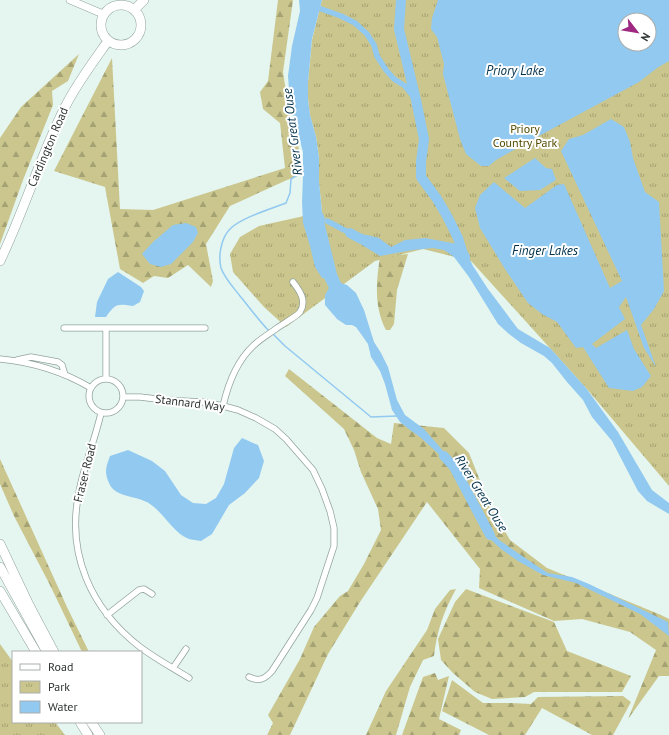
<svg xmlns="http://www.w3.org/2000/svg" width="669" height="735" font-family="'PT Sans',sans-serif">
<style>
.forest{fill:url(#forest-firs)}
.park{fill:url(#park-tufts);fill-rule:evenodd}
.water{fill:#91c9f0;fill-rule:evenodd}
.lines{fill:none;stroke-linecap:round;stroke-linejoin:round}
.stream{stroke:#91c9f0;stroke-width:1.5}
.canal{stroke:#91c9f0;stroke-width:5.5}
.river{stroke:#91c9f0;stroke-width:10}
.minor-casing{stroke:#92a39d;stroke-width:7}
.tertiary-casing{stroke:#92a39d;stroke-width:8}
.primary-casing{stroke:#92a39d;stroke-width:10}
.trunk-casing{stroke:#92a39d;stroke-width:10}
.minor{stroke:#fff;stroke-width:5.5}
.tertiary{stroke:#fff;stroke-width:7}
.primary{stroke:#fff;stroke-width:9}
.trunk{stroke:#fff;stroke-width:9}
.labels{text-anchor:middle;stroke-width:4;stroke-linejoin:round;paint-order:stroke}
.park-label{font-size:12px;fill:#534c00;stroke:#fff}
.street-label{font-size:12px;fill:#2e3432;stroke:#fff}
.water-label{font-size:13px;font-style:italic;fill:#01314b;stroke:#fff}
</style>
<defs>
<pattern id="forest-firs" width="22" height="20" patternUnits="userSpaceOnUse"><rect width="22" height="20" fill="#cbc68d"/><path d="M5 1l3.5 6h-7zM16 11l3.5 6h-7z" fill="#a5a274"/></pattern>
<pattern id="park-tufts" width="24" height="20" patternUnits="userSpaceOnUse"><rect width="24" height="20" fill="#cbc68d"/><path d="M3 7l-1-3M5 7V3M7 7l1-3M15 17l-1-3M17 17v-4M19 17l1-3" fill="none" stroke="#a5a274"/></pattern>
</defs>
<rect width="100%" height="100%" fill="#e5f6f0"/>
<path class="forest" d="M 278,0 L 293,0 L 283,72 L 290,118 L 299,149 L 301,175 L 287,180 L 230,206 L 206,244 L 213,281 L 211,287 L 188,265 L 168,278 L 154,276 L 143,283 L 120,269 L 105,187 L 54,171 L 112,58 L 120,209 L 153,210 L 285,168 L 280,123 L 263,109 L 260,92 L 268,81 Z
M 79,54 L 68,81 L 52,91 L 53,105 L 23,180 L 0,244 L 0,138 L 21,107 Z
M 408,254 L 397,290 L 394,324 L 390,330 L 386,330 C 374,307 376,282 380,257 Z
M 289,369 L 377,438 L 391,444 L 394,423 L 444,428 L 469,453 L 489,503 L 510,540 L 547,568 L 661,615 L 669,619 L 669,676 L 659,676 L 628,719 L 656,650 L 630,632 L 582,619 L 554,621 L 479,588 L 480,569 L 427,502 L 360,602 L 328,654 L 290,735 L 267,735 L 273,723 L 268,715 L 300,659 L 314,627 L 340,596 L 348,591 L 364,564 L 381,530 L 378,509 L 361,472 L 354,450 L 344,429 L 285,376 Z
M 0,459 L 67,607 L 89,652 L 82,652 L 50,585 L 14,516 L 0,484 Z
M 456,589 C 444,611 437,630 434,656 L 423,660 L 410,687 L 396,735 L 366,735 L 386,691 L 427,630 L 435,609 L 450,590 Z
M 466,589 L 554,622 L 567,651 L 631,676 L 622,692 L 534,692 L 525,697 L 492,699 L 475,692 L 453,673 L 441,660 L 438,639 L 455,602 Z
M 435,673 L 438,680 L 449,676 L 439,719 L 461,730 L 459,735 L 402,735 L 423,677 Z
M 452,680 L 483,703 L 511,703 L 531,704 L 538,697 L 623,696 L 631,702 L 613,735 L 592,735 L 542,708 L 525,735 L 489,735 L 442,711 Z"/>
<path class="park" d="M 322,0 L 669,0 L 669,486 L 586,388 L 471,261 L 423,249 L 375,261 L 286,327 L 264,307 L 233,272 L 230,254 L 240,237 L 259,226 L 322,212 L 319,182 L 319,158 L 316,137 L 310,115 L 308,99 L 308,82 L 312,40 ZM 625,20 L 649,20 L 649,44 L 625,44 Z
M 0,644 L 13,662 L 13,722 L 55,722 L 65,735 L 0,735 Z"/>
<path class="water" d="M 299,0 L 322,0 L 312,39 L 308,82 L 308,99 L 310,115 L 316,137 L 319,158 L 319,182 L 322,212 L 325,218 L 324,221 L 325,225 L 337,274 L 341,283 L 347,285 L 356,293 L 364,310 L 374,342 L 381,353 L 388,367 L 397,400 L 405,415 L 424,429 L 445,453 L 454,468 L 420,437 L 410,430 L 400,422 L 392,410 L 385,384 L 380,371 L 371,357 L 368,344 L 356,327 L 352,325 L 346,325 L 337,319 L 325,305 L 325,295 L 329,288 L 324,278 L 322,278 L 315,267 L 310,246 L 303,223 L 302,202 L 303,176 L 303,152 L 290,103 L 288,76 L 292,46 L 300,11 Z
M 438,0 L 669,0 L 669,61 L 657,68 L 639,82 L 524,144 L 496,160 L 489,166 L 481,166 L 466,154 L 460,139 L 443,74 L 444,64 L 437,37 L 431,29 L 432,18 ZM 625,20 L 649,20 L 649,44 L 625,44 Z
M 611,119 L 624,127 L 630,142 L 633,158 L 645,192 L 659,202 L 664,291 L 654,309 L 641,325 L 656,367 L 644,348 L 626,297 L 619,307 L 625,319 L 592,344 L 596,348 L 627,330 L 634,349 L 651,376 L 642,387 L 633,391 L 609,388 L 583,347 L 576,348 L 557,322 L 542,314 L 528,303 L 505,269 L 480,228 L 475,208 L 480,195 L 494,182 L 525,208 L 557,185 L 564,184 L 610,288 L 622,281 L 561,151 L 569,139 L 583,135 Z
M 535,158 L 546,168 L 552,169 L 556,180 L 540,190 L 520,191 L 504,178 Z
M 186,223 L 196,227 L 198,233 L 193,242 L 171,264 L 161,267 L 150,264 L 142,254 L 153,242 L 173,225 Z
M 367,235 L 379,238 L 391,247 L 405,240 L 425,238 L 463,245 L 473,266 L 488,289 L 518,329 L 550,348 L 586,388 L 618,432 L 652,490 L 669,503 L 669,514 L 647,501 L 638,491 L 612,441 L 592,417 L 583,400 L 567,382 L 552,363 L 544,356 L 521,343 L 509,334 L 498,324 L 469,277 L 454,257 L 444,250 L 433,248 L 413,250 L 380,256 L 362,245 L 358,240 L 359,236 Z
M 118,272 L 141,287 L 144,291 L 140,302 L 133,306 C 117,304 116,303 106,317 L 95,317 L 97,302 L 108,279 Z
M 242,438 L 258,445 L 264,461 L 259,478 L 245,493 L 229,505 L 212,534 L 201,541 C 197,540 192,540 189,539 C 174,534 163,512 150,504 C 139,496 121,498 112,488 C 111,487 110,485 109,483 C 104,472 106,467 110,456 L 128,450 L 152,461 L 165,471 L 181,495 L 193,503 L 206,504 L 216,498 L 224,484 L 234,448 Z
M 472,502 L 484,524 L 499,540 L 534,564 L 548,573 L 572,577 L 589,584 L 668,622 L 669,636 L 640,614 L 576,583 L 543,575 L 518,561 L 501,549 L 486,535 L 478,519 Z"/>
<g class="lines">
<path class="stream" d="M 270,332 C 259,321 250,308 240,296 C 234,288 225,279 221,268 C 218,256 221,237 231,228 C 243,217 271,209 286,203 L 290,193 L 291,179 L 305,170
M 273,334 L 285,346 L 371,417 L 397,416"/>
<path class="canal" d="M 313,6 L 341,16 L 355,23 L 367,34 L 374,45 L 377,56 L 386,70 L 394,79 L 405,86 L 416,100
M 327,221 L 350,233"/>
<path class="river" d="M 401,0 L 399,29 L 416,100 L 424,139 L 421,162 L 421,177 L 437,199 L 447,216 L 458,238 L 463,254 L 465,257
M 350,233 L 359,238 L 370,242
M 444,456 L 454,467 L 490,535"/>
<g class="minor-casing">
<path id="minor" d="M 64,328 L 205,328
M 106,328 L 106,379
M 0,359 C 31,362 64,372 91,388
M 17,360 L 31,357 L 58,362 L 62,365 L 65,375
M89 396a17 17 0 1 1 34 0a17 17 0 1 1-34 0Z
M 124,397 L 140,397 L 165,400 L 203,402 L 223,406 L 238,410 L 256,418 L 275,429 L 286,439 L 313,470 L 322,489 L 330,511 L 334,528 L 334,546 L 317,598 L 311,610 L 272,671 C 265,679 259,682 249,677
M 223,406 C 228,384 236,362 253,346 C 260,339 269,334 277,328 C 283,324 297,316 300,312 C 307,301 300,291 293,282
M 101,413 C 95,440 84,465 79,492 C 66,554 91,609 140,647 C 156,659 173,668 189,678
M 107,615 L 139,590 L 144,589 L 152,594
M 173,668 L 186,649"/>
</g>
<g class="tertiary-casing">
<path id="tertiary" d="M 70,0 L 103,14"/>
</g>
<g class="primary-casing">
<path id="primary" d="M101 25a20 20 0 1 1 40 0a20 20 0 1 1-40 0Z
M 135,9 L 144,0
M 0,261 C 24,211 40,157 65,107 C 77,83 93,62 108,41"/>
</g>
<g class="trunk-casing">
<path id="trunk" d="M 0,544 L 28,603 L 54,652
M 0,567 L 47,652
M 0,591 L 36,652
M 80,722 L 88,735
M 91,722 L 100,735"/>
</g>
<use href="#minor" class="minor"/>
<use href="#tertiary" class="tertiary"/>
<use href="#primary" class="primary"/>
<use href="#trunk" class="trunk"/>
</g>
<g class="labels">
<g class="park-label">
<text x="525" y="133">Priory<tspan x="525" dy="14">Country Park</tspan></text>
</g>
<g class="street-label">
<text transform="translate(48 147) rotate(-67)" y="4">Cardington Road</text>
<text transform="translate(190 403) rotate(7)" y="4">Stannard Way</text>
<text transform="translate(85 473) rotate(-76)" y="4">Fraser Road</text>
</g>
<g class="water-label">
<text x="515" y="75">Priory Lake</text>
<text transform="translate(292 132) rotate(-97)" y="5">River Great Ouse</text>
<text x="545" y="255">Finger Lakes</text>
<text transform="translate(482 493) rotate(58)" y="5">River Great Ouse</text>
</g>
</g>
<rect x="12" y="651" width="130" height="72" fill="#ffffff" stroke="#abaead"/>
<rect x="20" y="664" width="20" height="6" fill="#ffffff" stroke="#abaead"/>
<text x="48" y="671" font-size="12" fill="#2e3432">Road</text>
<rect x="20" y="681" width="20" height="12" fill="url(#park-tufts)" stroke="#abaead"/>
<text x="48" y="691" font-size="12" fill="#2e3432">Park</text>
<rect x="20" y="701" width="20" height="12" fill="#91c9f0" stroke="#abaead"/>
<text x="48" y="711" font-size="12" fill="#2e3432">Water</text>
<g transform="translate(637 32) rotate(121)"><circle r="19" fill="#ffffff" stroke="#abaead"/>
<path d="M0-3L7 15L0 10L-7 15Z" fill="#9e2882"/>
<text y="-6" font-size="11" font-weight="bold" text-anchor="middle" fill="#2e3432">N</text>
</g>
</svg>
